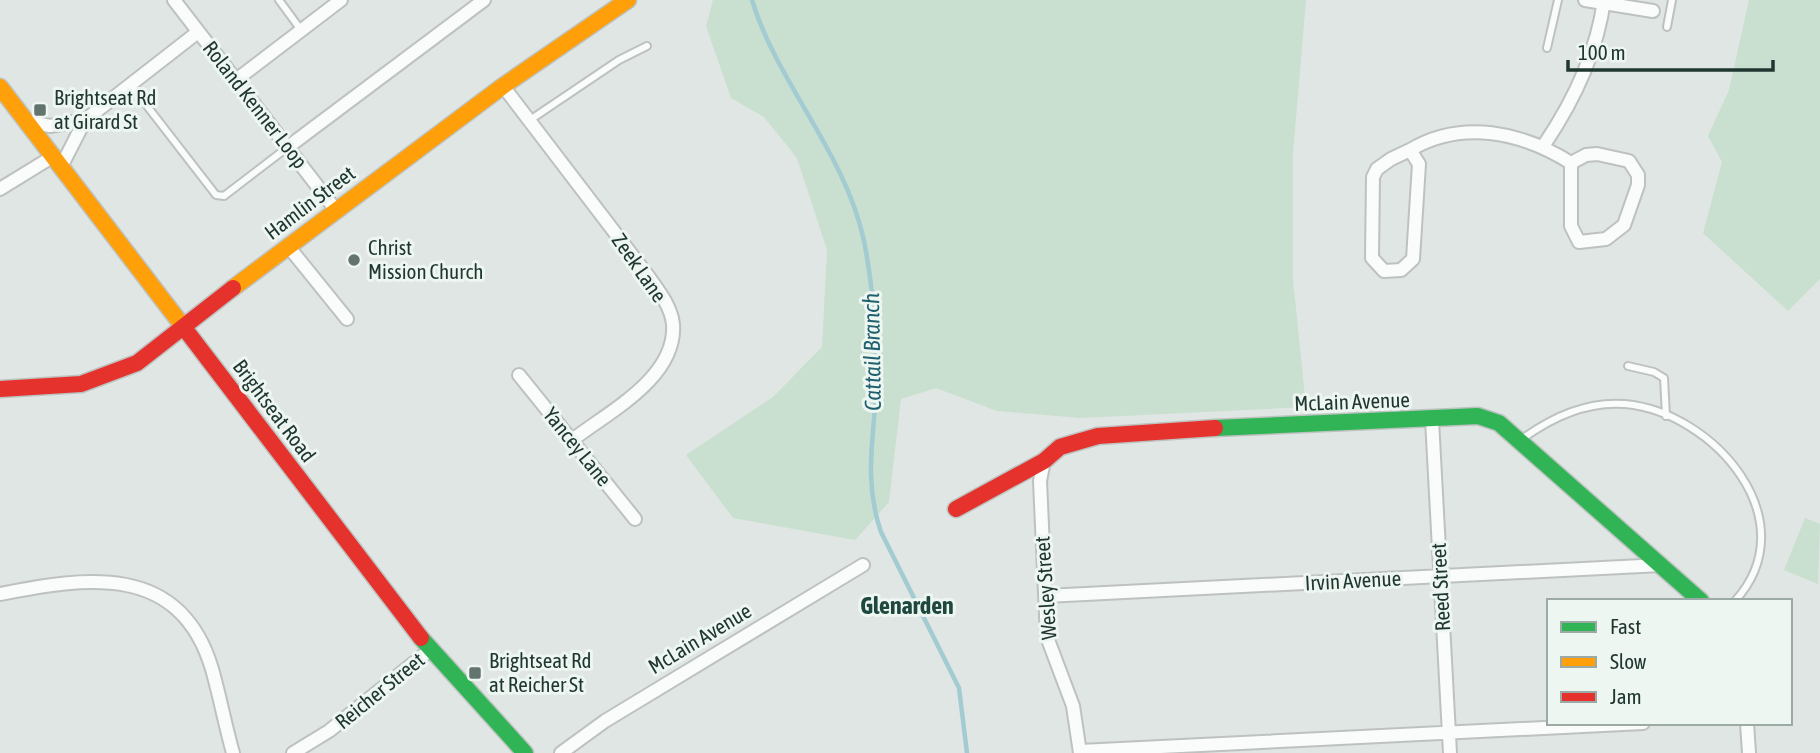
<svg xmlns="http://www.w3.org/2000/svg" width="1820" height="753" font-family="'Asap Condensed',sans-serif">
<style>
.green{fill:#c9dfd0}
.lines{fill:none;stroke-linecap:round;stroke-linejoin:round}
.stream{stroke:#a2cbd2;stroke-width:4.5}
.lane-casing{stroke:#bdc2c0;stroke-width:10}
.street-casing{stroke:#bdc2c0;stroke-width:16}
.fast-casing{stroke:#bdc3c1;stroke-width:19}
.slow-casing{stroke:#bdc3c1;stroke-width:19}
.jam-casing{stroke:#bdc3c1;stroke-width:19}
.lane{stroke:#fafbfb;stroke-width:6}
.street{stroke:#fafbfb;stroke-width:12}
.fast{stroke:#30b455;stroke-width:16}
.slow{stroke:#ff9f0a;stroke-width:16}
.jam{stroke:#e5322d;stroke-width:16}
.poi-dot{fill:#63746f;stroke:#eef6f2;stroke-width:2.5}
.labels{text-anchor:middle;stroke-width:6;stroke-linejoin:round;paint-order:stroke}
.poi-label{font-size:21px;fill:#203731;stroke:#eef6f2;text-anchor:start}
.street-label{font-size:21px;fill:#203731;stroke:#eef6f2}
.water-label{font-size:23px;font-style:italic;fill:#1f606e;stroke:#eef6f2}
.quarter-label{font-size:24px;font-weight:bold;fill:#1e473e;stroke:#eef6f2}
</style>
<rect width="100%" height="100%" fill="#e0e6e3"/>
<path class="green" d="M 713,0 L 1306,0 L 1293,154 L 1293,279 L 1306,407 L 1081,418 L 997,411 L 936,388 L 901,399 L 889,502 L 855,540 L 733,518 L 686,455 L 773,397 L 822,347 L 827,250 L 797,158 L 764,117 L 731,98 L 706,26 Z
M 1749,0 L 1820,0 L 1820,279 L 1788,311 L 1703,233 L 1722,162 L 1708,136 L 1729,90 Z
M 1805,518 L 1820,524 L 1818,584 L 1784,570 Z"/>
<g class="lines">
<path class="stream" d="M 752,0 C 778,85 845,152 864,241 C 872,281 876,326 877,368 C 877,426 861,474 881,532 L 959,688 L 967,753"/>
<g class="lane-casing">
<path id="lane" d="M 279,0 L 301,30
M 1667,27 L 1672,0
M 1547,48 L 1558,0
M 130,84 L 216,195 L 224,196 L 288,147
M 530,120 L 619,60 L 647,46
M 1628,366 L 1654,372 L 1664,378 L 1666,416
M 1522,439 C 1552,417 1587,401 1625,404 C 1714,412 1808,521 1735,601"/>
</g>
<g class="street-casing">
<path id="street" d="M 174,0 L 335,209
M 1585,0 L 1653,11
M 236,80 L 341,0
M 503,86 L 648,276 C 658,290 671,306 673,324 C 677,378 608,412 571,441
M 25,121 L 50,126 L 85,120 L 198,32
M 1544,145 C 1573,102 1597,53 1604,0
M 288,147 L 484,0
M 1410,150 L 1419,164 L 1413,259 L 1401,270 L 1384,271 L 1372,258 L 1373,177 L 1377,169 L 1391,159 Z
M 1410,150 C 1462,119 1522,132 1571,163
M 1597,154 L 1629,161 L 1638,175 L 1638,185 L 1624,225 L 1606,239 L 1579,242 L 1571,226 L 1571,163 L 1586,155 Z
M 61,167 L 85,120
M 0,189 L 52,157
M 288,246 L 347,319
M 519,375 L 635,519
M 1432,420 L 1450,753
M 1044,461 L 1040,481 L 1047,637 L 1073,706 L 1080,753
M 0,594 C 86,577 180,562 212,669 C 220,697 225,725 233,753
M 1046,596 L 1661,565
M 1747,723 L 1749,753
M 1080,751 L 1643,723
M 293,753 L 329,731 L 430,650
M 561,753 L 605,721 L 863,565"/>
</g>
<g class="fast-casing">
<path id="fast" d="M 1215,428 L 1478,416 L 1499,423 L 1701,601
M 421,638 L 525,753"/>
</g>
<g class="slow-casing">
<path id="slow" d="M 0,87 L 185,329
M 233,288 L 503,86 L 628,0"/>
</g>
<g class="jam-casing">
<path id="jam" d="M 185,329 L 421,638
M 0,389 L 81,384 L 137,363 L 233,288
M 956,509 L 1044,461 L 1060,447 L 1098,436 L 1215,428"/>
</g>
<use href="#lane" class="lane"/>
<use href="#street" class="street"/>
<use href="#fast" class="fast"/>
<use href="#slow" class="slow"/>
<use href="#jam" class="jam"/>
</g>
<g class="poi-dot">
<rect x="33" y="103" width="14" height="14" rx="3.5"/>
<circle cx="354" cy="260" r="7"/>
<rect x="468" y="666" width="14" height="14" rx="3.5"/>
</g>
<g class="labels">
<g class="poi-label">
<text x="54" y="105">Brightseat Rd<tspan x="54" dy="24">at Girard St</tspan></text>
<text x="368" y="255">Christ<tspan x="368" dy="24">Mission Church</tspan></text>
<text x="489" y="668">Brightseat Rd<tspan x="489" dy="24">at Reicher St</tspan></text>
</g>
<g class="street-label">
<text transform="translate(255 105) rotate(52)" y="7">Roland Kenner Loop</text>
<text transform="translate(310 203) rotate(-37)" y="7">Hamlin Street</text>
<text transform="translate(639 268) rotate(55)" y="7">Zeek Lane</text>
<text transform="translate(1352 402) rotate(-2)" y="7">McLain Avenue</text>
<text transform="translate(274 411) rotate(53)" y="7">Brightseat Road</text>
<text transform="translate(577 447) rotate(51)" y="7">Yancey Lane</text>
<text transform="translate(1353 581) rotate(-3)" y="7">Irvin Avenue</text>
<text transform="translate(1441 587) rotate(-93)" y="7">Reed Street</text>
<text transform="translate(1046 588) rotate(-94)" y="7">Wesley Street</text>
<text transform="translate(700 639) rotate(-31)" y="7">McLain Avenue</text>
<text transform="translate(380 691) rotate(-39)" y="7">Reicher Street</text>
</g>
<g class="water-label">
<text transform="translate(872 352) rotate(-91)" y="8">Cattail Branch</text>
</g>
<g class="quarter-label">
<text x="907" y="614">Glenarden</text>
</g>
</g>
<rect x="1547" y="599" width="245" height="126" fill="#eef6f2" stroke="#9caaa5" stroke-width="2"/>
<rect x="1561" y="622" width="35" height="10" fill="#30b455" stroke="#9caaa5" stroke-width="2"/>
<text x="1610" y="634" font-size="21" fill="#203731">Fast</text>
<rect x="1561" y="657" width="35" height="10" fill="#ff9f0a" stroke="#9caaa5" stroke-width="2"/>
<text x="1610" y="669" font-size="21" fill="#203731">Slow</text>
<rect x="1561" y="692" width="35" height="10" fill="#e5322d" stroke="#9caaa5" stroke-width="2"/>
<text x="1610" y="704" font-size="21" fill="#203731">Jam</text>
<path d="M1568 60v10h205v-10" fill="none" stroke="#203731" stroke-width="3.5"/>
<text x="1578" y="60" font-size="21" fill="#203731" stroke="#eef6f2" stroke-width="5" paint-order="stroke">100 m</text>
</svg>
